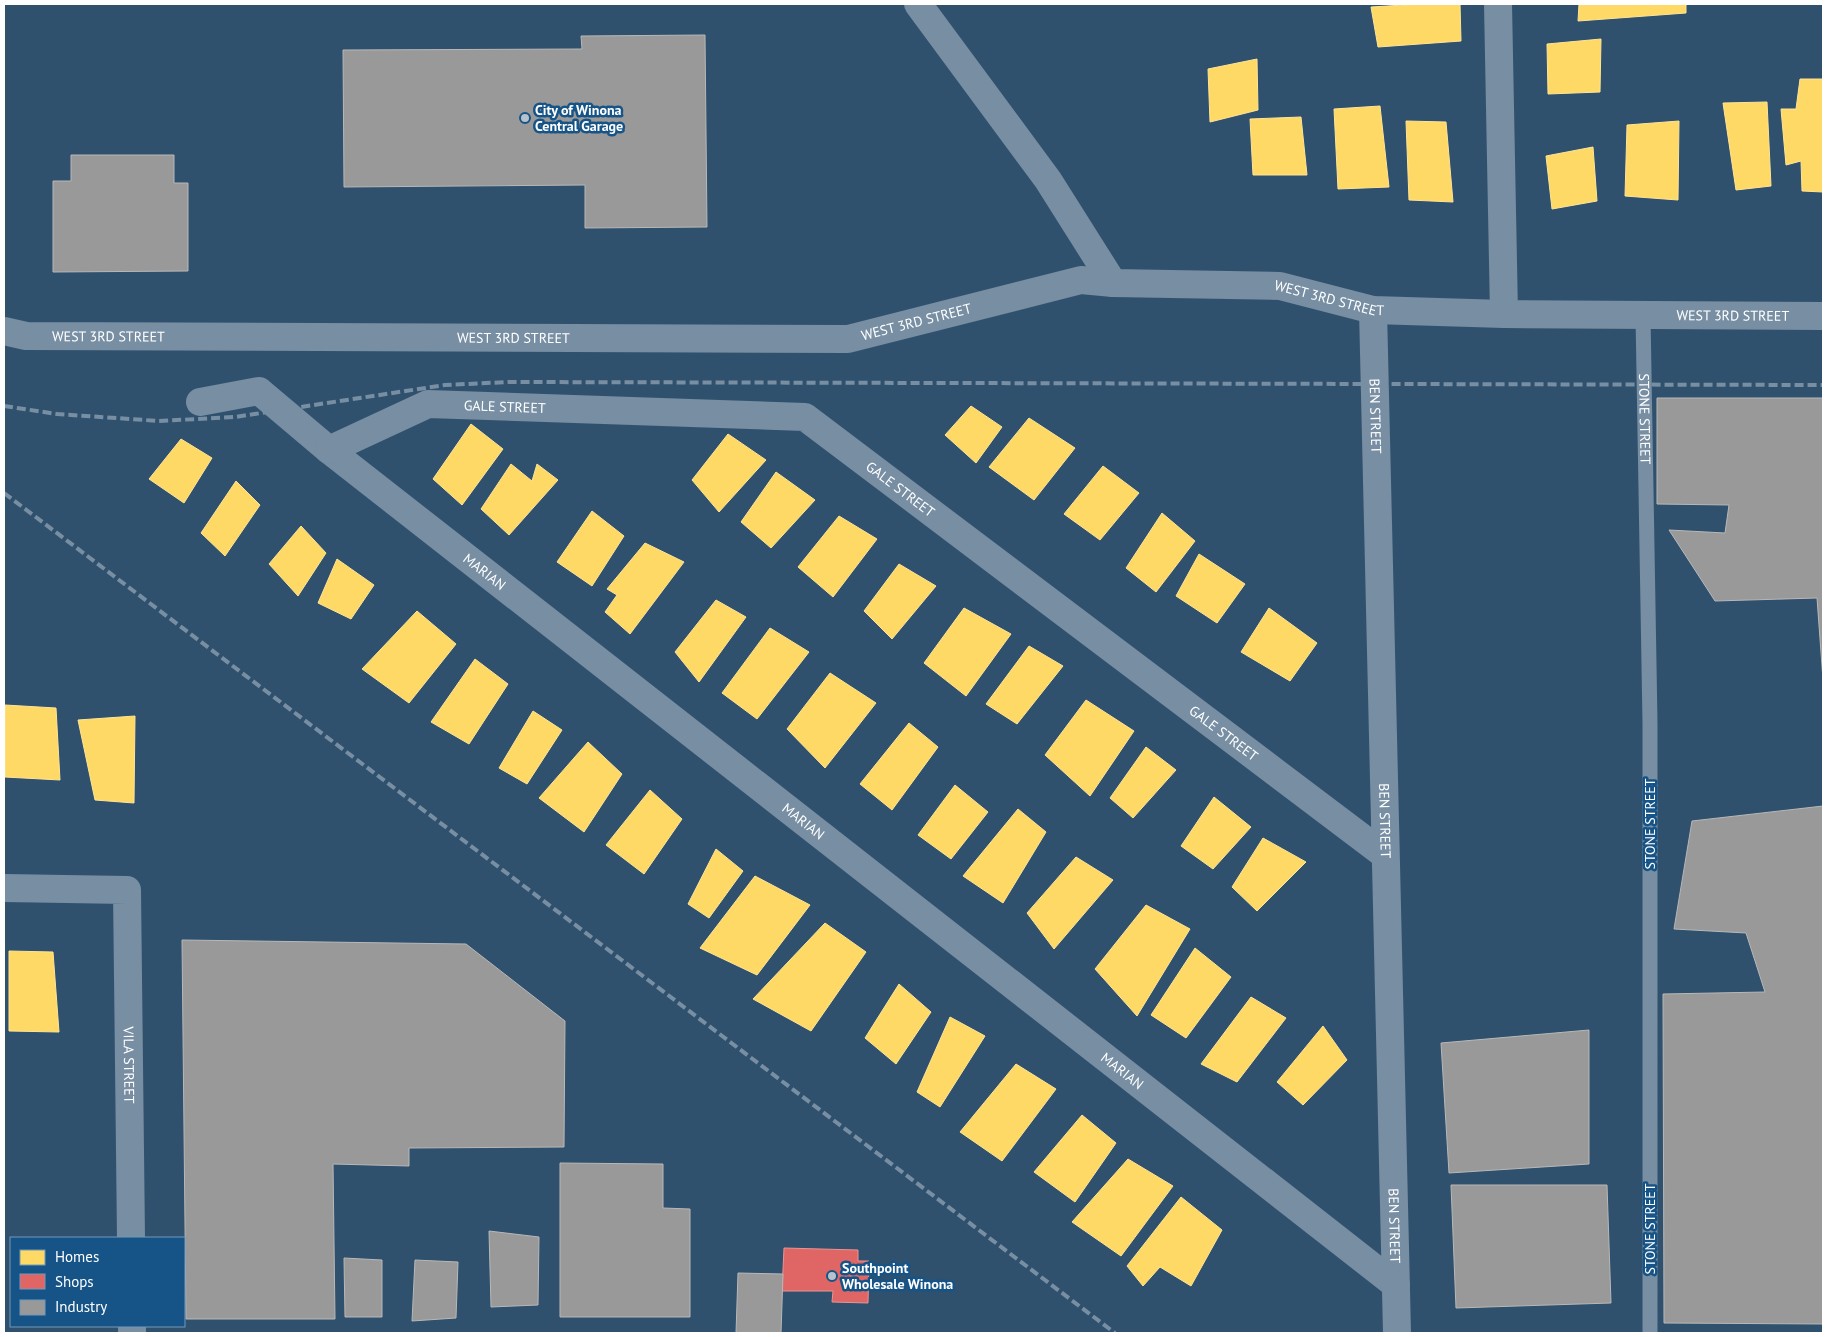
<svg xmlns="http://www.w3.org/2000/svg" width="1827" height="1337" font-family="'PT Sans',sans-serif">
<style>
.homes{fill:#ffd966;stroke:#ffe494}
.shops{fill:#e06666;stroke:#e99494}
.industry{fill:#999;stroke:#b8b8b8}
.lines{fill:none;stroke-linecap:round;stroke-linejoin:round}
.lane{stroke:#778ea3;stroke-width:15}
.street{stroke:#778ea3;stroke-width:28}
.rail{stroke:#788fa3;stroke-width:4;stroke-dasharray:9 4;stroke-linecap:butt}
.poi-dot{fill:#b7c2cc;stroke:#165487;stroke-width:2}
.labels{text-anchor:middle;stroke-width:5;stroke-linejoin:round;paint-order:stroke}
.poi-label{font-size:14px;font-weight:bold;fill:#fff;stroke:#165487;text-anchor:start}
.street-label{font-size:14px;fill:#fff;stroke:#165487}
</style>
<rect width="100%" height="100%" fill="#30516d"/>
<path class="homes" d="M 1420,4 L 1460,4 L 1461,41 L 1378,47 L 1371,7 Z
M 1579,4 L 1686,4 L 1686,13 L 1578,21 Z
M 1601,39 L 1600,92 L 1548,94 L 1547,44 Z
M 1257,59 L 1258,110 L 1210,122 L 1208,69 Z
M 1800,79 L 1823,79 L 1823,192 L 1802,191 L 1801,161 L 1786,165 L 1781,109 L 1796,109 Z
M 1767,102 L 1771,186 L 1736,190 L 1723,103 Z
M 1380,106 L 1389,187 L 1338,189 L 1334,109 Z
M 1301,117 L 1307,175 L 1253,175 L 1250,119 Z
M 1406,121 L 1446,122 L 1453,202 L 1409,200 Z
M 1679,121 L 1678,200 L 1625,196 L 1627,125 Z
M 1593,147 L 1597,201 L 1552,209 L 1546,156 Z
M 971,406 L 1002,427 L 976,463 L 945,435 Z
M 1029,418 L 1075,448 L 1034,500 L 989,467 Z
M 471,424 L 503,449 L 462,505 L 433,479 Z
M 728,434 L 766,460 L 719,512 L 692,480 Z
M 181,439 L 212,458 L 184,503 L 149,479 Z
M 511,464 L 532,481 L 537,464 L 558,480 L 509,535 L 481,509 Z
M 1103,466 L 1139,493 L 1100,540 L 1064,514 Z
M 776,472 L 815,500 L 771,548 L 741,522 Z
M 236,481 L 260,505 L 225,556 L 201,533 Z
M 592,511 L 624,536 L 592,586 L 557,562 Z
M 1162,513 L 1195,541 L 1156,592 L 1126,568 Z
M 839,516 L 877,539 L 833,597 L 798,567 Z
M 301,526 L 326,553 L 298,596 L 269,564 Z
M 645,543 L 684,562 L 630,634 L 605,612 L 617,595 L 607,589 Z
M 1199,554 L 1245,584 L 1217,623 L 1176,596 Z
M 337,559 L 374,585 L 351,619 L 318,603 Z
M 899,564 L 936,586 L 892,639 L 864,611 Z
M 716,600 L 746,617 L 699,682 L 675,652 Z
M 964,608 L 1011,634 L 966,696 L 924,663 Z
M 1269,608 L 1317,643 L 1290,681 L 1241,652 Z
M 417,611 L 456,644 L 409,703 L 362,669 Z
M 770,628 L 809,652 L 757,719 L 722,693 Z
M 1029,646 L 1063,666 L 1017,724 L 986,704 Z
M 475,659 L 508,684 L 469,744 L 431,722 Z
M 830,673 L 876,703 L 825,768 L 787,729 Z
M 1086,700 L 1134,731 L 1090,796 L 1045,755 Z
M 5,705 L 56,708 L 60,780 L 5,777 Z
M 533,711 L 562,730 L 527,784 L 499,768 Z
M 135,716 L 134,803 L 95,800 L 78,720 Z
M 909,723 L 938,747 L 892,810 L 860,784 Z
M 588,742 L 622,774 L 584,832 L 539,798 Z
M 1146,747 L 1176,770 L 1133,818 L 1110,798 Z
M 955,785 L 988,812 L 951,859 L 918,835 Z
M 650,790 L 682,819 L 644,874 L 606,845 Z
M 1214,797 L 1251,827 L 1213,869 L 1181,846 Z
M 1018,809 L 1046,832 L 1003,903 L 963,876 Z
M 1263,838 L 1306,862 L 1257,911 L 1232,887 Z
M 716,849 L 743,871 L 709,918 L 688,904 Z
M 1076,857 L 1113,880 L 1054,949 L 1027,913 Z
M 755,876 L 810,905 L 757,975 L 700,948 Z
M 1146,905 L 1190,929 L 1137,1016 L 1095,969 Z
M 825,923 L 866,952 L 811,1031 L 753,999 Z
M 1195,948 L 1231,977 L 1186,1038 L 1151,1015 Z
M 9,951 L 53,952 L 59,1032 L 9,1031 Z
M 899,984 L 931,1012 L 896,1064 L 865,1038 Z
M 1251,997 L 1286,1018 L 1237,1082 L 1201,1064 Z
M 950,1017 L 985,1036 L 940,1107 L 917,1092 Z
M 1323,1026 L 1347,1060 L 1303,1105 L 1277,1082 Z
M 1016,1064 L 1056,1089 L 1002,1161 L 960,1132 Z
M 1082,1115 L 1116,1143 L 1075,1202 L 1034,1172 Z
M 1128,1159 L 1173,1186 L 1121,1256 L 1072,1222 Z
M 1181,1197 L 1222,1230 L 1191,1286 L 1160,1267 L 1143,1286 L 1127,1266 Z"/>
<path class="shops" d="M 784,1248 L 858,1250 L 858,1261 L 869,1261 L 868,1303 L 832,1302 L 833,1291 L 782,1291 Z"/>
<path class="industry" d="M 705,35 L 707,227 L 585,228 L 585,185 L 344,187 L 343,50 L 582,49 L 581,36 Z
M 71,155 L 174,155 L 174,183 L 188,183 L 188,271 L 53,272 L 53,181 L 71,181 Z
M 1657,398 L 1823,398 L 1823,680 L 1817,598 L 1715,601 L 1669,530 L 1725,533 L 1729,505 L 1657,504 Z
M 1823,806 L 1823,1324 L 1664,1323 L 1663,994 L 1765,992 L 1746,933 L 1674,929 L 1692,821 Z
M 182,940 L 466,944 L 565,1021 L 564,1147 L 409,1148 L 409,1166 L 333,1164 L 335,1319 L 186,1319 Z
M 1589,1030 L 1589,1164 L 1449,1173 L 1441,1043 Z
M 560,1163 L 663,1164 L 663,1208 L 690,1209 L 690,1317 L 560,1317 Z
M 1451,1185 L 1607,1185 L 1611,1303 L 1456,1308 Z
M 489,1231 L 539,1237 L 538,1305 L 491,1307 Z
M 344,1258 L 382,1260 L 382,1317 L 345,1317 Z
M 415,1260 L 458,1262 L 456,1318 L 412,1321 Z
M 738,1273 L 783,1274 L 781,1333 L 736,1333 Z"/>
<g class="lines">
<path class="lane" id="s1" d="M 1643,315 L 1650,723 L 1650,1333"/>
<g class="street">
<path d="M 918,4 L 1048,180 L 1113,283"/>
<path d="M 1498,4 L 1504,314"/>
<path id="s2" d="M 1373,310 L 1397,1333"/>
<path id="s3" d="M 4,331 L 26,336 L 848,339 L 1081,280 L 1113,283 L 1280,286 L 1373,310 L 1504,314 L 1823,316"/>
<path id="s4" d="M 200,402 L 259,391 L 329,450 L 1396,1285"/>
<path id="s5" d="M 329,450 L 428,404 L 805,417 L 1385,855"/>
<path id="s6" d="M 4,888 L 127,890 L 131,1238"/>
<path d="M 132,1326 L 132,1333"/>
</g>
<path class="rail" d="M 4,406 L 57,414 L 159,421 L 235,417 L 445,385 L 509,382 L 1823,385
M 4,493 L 1115,1333"/>
</g>
<g class="poi-dot">
<circle cx="525" cy="118" r="5"/>
<circle cx="832" cy="1276" r="5"/>
</g>
<g class="labels">
<g class="poi-label">
<text x="535" y="115">City of Winona<tspan x="535" dy="16">Central Garage</tspan></text>
<text x="842" y="1273">Southpoint<tspan x="842" dy="16">Wholesale Winona</tspan></text>
</g>
<g class="street-label">
<text dy="5" stroke="none"><textPath href="#s3" startOffset="1335">WEST 3RD STREET</textPath></text>
<text dy="5" stroke="none"><textPath href="#s3" startOffset="1740">WEST 3RD STREET</textPath></text>
<text dy="5" stroke="none"><textPath href="#s3" startOffset="915">WEST 3RD STREET</textPath></text>
<text dy="5" stroke="none"><textPath href="#s3" startOffset="105">WEST 3RD STREET</textPath></text>
<text dy="5" stroke="none"><textPath href="#s3" startOffset="510">WEST 3RD STREET</textPath></text>
<text dy="5" stroke="none"><textPath href="#s5" startOffset="186">GALE STREET</textPath></text>
<text dy="5" stroke="none"><textPath href="#s2" startOffset="106">BEN STREET</textPath></text>
<text dy="5" stroke="none"><textPath href="#s1" startOffset="104">STONE STREET</textPath></text>
<text dy="5" stroke="none"><textPath href="#s5" startOffset="606">GALE STREET</textPath></text>
<text dy="5" stroke="none"><textPath href="#s4" startOffset="349">MARIAN</textPath></text>
<text dy="5" stroke="none"><textPath href="#s5" startOffset="1011">GALE STREET</textPath></text>
<text dy="5" stroke="none"><textPath href="#s4" startOffset="754">MARIAN</textPath></text>
<text dy="5" stroke="none"><textPath href="#s2" startOffset="511">BEN STREET</textPath></text>
<text transform="translate(1650 824) rotate(-90)" y="5">STONE STREET</text>
<text dy="5" stroke="none"><textPath href="#s6" startOffset="298">VILA STREET</textPath></text>
<text dy="5" stroke="none"><textPath href="#s4" startOffset="1159">MARIAN</textPath></text>
<text dy="5" stroke="none"><textPath href="#s2" startOffset="916">BEN STREET</textPath></text>
<text transform="translate(1650 1229) rotate(-90)" y="5">STONE STREET</text>
</g>
</g>
<rect width="1827" height="1337" fill="none" stroke="#ffffff" stroke-width="10"/>
<rect x="10" y="1237" width="175" height="90" fill="#165487" stroke="#7398b7"/>
<rect x="20" y="1250" width="25" height="15" fill="#ffd966" stroke="#7398b7"/>
<text x="55" y="1262" font-size="15" fill="#ffffff">Homes</text>
<rect x="20" y="1274" width="25" height="15" fill="#e06666" stroke="#7398b7"/>
<text x="55" y="1287" font-size="15" fill="#ffffff">Shops</text>
<rect x="20" y="1300" width="25" height="15" fill="#999999" stroke="#7398b7"/>
<text x="55" y="1312" font-size="15" fill="#ffffff">Industry</text>
</svg>
